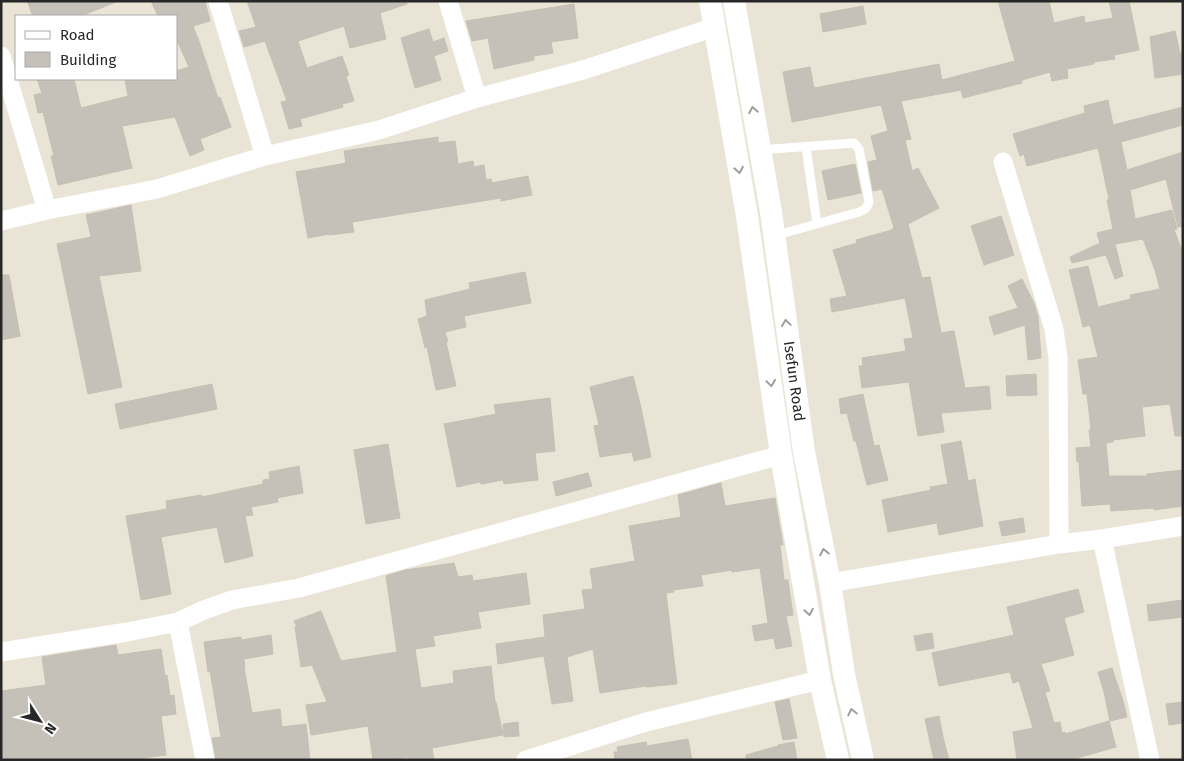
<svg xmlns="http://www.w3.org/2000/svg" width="1184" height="761" font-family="'Fira Sans',sans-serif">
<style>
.building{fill:#c5c1b8;stroke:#c5c0b2}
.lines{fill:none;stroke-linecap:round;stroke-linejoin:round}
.service{stroke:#fff;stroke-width:9}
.minor{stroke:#fff;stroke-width:19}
.tertiary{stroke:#fff;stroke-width:22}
.oneway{stroke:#9e9e9e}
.labels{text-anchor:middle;stroke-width:4.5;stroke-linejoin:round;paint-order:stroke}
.street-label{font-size:15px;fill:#272727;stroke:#fff}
</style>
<rect width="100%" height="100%" fill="#eae4d7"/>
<path class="building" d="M 27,1 L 116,1 L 116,2 L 81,16 L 33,16 Z
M 151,1 L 205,1 L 210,21 L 193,26 L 200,44 L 218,98 L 220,97 L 231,127 L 200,139 L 204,150 L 190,156 L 175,117 L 122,126 L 132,168 L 58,185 L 51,156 L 54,156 L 43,112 L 38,113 L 34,95 L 42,93 L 37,79 L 74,79 L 81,108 L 128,96 L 125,80 L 135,79 L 176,79 L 176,71 L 189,67 L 176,38 L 176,16 L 158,16 Z
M 247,1 L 407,1 L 407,4 L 380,13 L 386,39 L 350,48 L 344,26 L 298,41 L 307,68 L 342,56 L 349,75 L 346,76 L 354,101 L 342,104 L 343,107 L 300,119 L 302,126 L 289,129 L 281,102 L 287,101 L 265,41 L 244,47 L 239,31 L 256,27 Z
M 998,1 L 1049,1 L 1054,23 L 1084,16 L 1085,23 L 1113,18 L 1109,1 L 1129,1 L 1139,50 L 1114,55 L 1115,59 L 1094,62 L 1094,64 L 1067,69 L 1068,78 L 1052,81 L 1050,72 L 1022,80 L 1022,83 L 963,98 L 961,90 L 901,101 L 911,139 L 905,140 L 912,171 L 918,168 L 939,208 L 908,224 L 922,278 L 930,277 L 941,333 L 954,331 L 965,388 L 989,386 L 991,409 L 941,413 L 944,432 L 918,436 L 909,382 L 862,388 L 859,366 L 863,366 L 862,358 L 906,351 L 904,339 L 913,338 L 905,298 L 832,312 L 830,299 L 847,296 L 833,250 L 857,243 L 856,240 L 892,230 L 892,229 L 894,228 L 882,189 L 873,191 L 868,162 L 877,160 L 871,136 L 888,131 L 881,105 L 792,122 L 783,72 L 810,67 L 814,88 L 939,64 L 942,80 L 1015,61 Z
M 574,4 L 578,38 L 551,42 L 553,53 L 534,56 L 534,60 L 494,69 L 488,38 L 472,41 L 466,21 Z
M 863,6 L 866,24 L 823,32 L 820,14 Z
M 429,29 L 433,42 L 444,38 L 448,51 L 434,56 L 441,80 L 415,88 L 401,38 Z
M 1175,31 L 1180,53 L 1183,52 L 1183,74 L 1155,78 L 1150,37 Z
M 1108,100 L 1113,125 L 1183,107 L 1183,125 L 1121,142 L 1127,170 L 1183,152 L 1183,226 L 1178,227 L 1166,179 L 1130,190 L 1135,219 L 1172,210 L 1177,229 L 1174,230 L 1183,253 L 1183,436 L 1175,436 L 1170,404 L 1142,407 L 1145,436 L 1113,440 L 1113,442 L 1106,443 L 1109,476 L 1147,476 L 1147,474 L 1183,470 L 1183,506 L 1154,510 L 1154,508 L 1111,511 L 1110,504 L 1082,506 L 1079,462 L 1077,462 L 1076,448 L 1091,447 L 1089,430 L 1091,430 L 1087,394 L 1083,394 L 1078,360 L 1098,357 L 1090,325 L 1083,327 L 1069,270 L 1088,266 L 1098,307 L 1131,299 L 1130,295 L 1160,289 L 1155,270 L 1143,239 L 1115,244 L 1123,276 L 1115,279 L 1106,255 L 1072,263 L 1070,257 L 1100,243 L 1097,233 L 1113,229 L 1107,200 L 1109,199 L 1098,148 L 1027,166 L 1024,154 L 1020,156 L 1013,134 L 1085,113 L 1084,106 Z
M 438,137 L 438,143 L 455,141 L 458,164 L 473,161 L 474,167 L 484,165 L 486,180 L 491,179 L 492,183 L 528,176 L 532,195 L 501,201 L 501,198 L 352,222 L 354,232 L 329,235 L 329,234 L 308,238 L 296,172 L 346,163 L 344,151 Z
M 855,164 L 861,193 L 828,200 L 822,171 Z
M 131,205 L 141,271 L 99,276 L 122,387 L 88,394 L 57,244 L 91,237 L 86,215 Z
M 1001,216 L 1014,255 L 984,265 L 971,226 Z
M 525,272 L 531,303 L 464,316 L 466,327 L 445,332 L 448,342 L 446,342 L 456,386 L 436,390 L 427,347 L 425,348 L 418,319 L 427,316 L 425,300 L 470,289 L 469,283 Z
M 1,275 L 9,275 L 20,336 L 1,340 Z
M 1022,279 L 1034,303 L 1038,316 L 1041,358 L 1028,360 L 1025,325 L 994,335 L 989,317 L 1018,308 L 1008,286 Z
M 1036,374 L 1037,395 L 1007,396 L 1006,376 Z
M 633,376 L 641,408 L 651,457 L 634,461 L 632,452 L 600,457 L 594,426 L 599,425 L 590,387 Z
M 212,384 L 217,409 L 120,429 L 115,404 Z
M 863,394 L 874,446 L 879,445 L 888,480 L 867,485 L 856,441 L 854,441 L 847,413 L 841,414 L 839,399 Z
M 550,398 L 555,451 L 535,453 L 538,480 L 504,484 L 503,480 L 481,484 L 480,482 L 457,487 L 444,424 L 496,414 L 494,405 Z
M 961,441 L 968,481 L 975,479 L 983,526 L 939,535 L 937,523 L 888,532 L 882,500 L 931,490 L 930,487 L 948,484 L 941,445 Z
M 388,444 L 400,518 L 366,524 L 354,450 Z
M 299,466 L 303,493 L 277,498 L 278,502 L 251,507 L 253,515 L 245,516 L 253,556 L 225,563 L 217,527 L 161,537 L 171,594 L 141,600 L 126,516 L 167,509 L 166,501 L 201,495 L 202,497 L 263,484 L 263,480 L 270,479 L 269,472 Z
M 588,473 L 592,486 L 556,496 L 553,482 Z
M 721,483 L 725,506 L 775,498 L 783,545 L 780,545 L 784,580 L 788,580 L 793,615 L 786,616 L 792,646 L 776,649 L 774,638 L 755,641 L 752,626 L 768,623 L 760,568 L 732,572 L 732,570 L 701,575 L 703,586 L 673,590 L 674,592 L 666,593 L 677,684 L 646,687 L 646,686 L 600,693 L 593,649 L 567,657 L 573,701 L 552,704 L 544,656 L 498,664 L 496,644 L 545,637 L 543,615 L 585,609 L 582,590 L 593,589 L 590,569 L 635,561 L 629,526 L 681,517 L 678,495 Z
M 1023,518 L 1025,532 L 1002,536 L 999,522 Z
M 454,563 L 458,577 L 472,575 L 473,581 L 526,573 L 530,604 L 478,612 L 481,628 L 433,636 L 435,646 L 415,649 L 421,688 L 454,683 L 453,671 L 491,666 L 495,702 L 496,702 L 503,735 L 432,748 L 434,760 L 409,760 L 409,757 L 394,760 L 373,760 L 368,726 L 311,735 L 306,705 L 327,702 L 312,665 L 301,667 L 295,627 L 297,627 L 294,621 L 321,611 L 341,661 L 397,652 L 386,576 L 405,570 Z
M 1078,589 L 1084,612 L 1064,618 L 1074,655 L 1041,664 L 1050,691 L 1045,692 L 1054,723 L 1060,722 L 1062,733 L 1065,732 L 1065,734 L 1109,721 L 1116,747 L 1070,760 L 1017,760 L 1013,732 L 1033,728 L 1019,681 L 1013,683 L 1010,672 L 939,686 L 932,653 L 1014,635 L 1007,607 Z
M 1182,600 L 1183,617 L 1149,621 L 1147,605 Z
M 932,633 L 934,648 L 917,651 L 914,636 Z
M 271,635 L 273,654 L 244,659 L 245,667 L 244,667 L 252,713 L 280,709 L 282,727 L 306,724 L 310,760 L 216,760 L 212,738 L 221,737 L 210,671 L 208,672 L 204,642 L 241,637 L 241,640 Z
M 116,645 L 118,655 L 161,649 L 165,676 L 167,675 L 170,696 L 174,695 L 176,714 L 161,716 L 166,755 L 142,758 L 142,760 L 1,760 L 1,691 L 46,685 L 42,657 Z
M 1112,668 L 1123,701 L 1127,717 L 1110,721 L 1104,692 L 1098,672 Z
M 789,699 L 797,738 L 783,740 L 775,702 Z
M 1183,702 L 1183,723 L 1169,725 L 1166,704 Z
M 939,716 L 943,737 L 949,760 L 934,760 L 925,719 Z
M 518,722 L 519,736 L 504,737 L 503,724 Z
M 688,739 L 692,760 L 615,760 L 614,752 L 618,752 L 617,747 L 646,742 L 647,746 Z
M 794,742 L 797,760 L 746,760 L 746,755 L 778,746 L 778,745 Z"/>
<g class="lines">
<path class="service" d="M 806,147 L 817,224
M 760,150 L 854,143 L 859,149 L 869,202 C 867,208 865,210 859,212 L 774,236"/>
<path class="minor" d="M 218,1 L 265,156
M 448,1 L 477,98
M 1,56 L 47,210
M 1003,162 L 1054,329 L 1058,358 L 1059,544
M 1,221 L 47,210 L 157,189 L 265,156 L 379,130 L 477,98 L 583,70 L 715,27
M 1102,539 L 1150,760
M 830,583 L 1059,544 L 1102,539 L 1183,526
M 178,622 L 205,760
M 1,652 L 127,632 L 178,622 L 204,610 L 232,600 L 299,588 L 781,455
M 526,760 L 646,722 L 820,680"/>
<g class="tertiary">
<path d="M 710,1 L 747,216 L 781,455 L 820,680 L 838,760"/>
<path id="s1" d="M 734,1 L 771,212 L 804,452 L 830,583 L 844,674 L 863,760"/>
</g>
</g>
<defs><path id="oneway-chevron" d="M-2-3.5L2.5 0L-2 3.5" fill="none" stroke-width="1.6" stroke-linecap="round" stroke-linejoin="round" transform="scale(1.25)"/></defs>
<g class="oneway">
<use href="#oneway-chevron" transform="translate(753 110) rotate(-100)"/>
<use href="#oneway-chevron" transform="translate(739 170) rotate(80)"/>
<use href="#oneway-chevron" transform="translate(786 323) rotate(-98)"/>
<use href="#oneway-chevron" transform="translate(771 383) rotate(82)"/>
<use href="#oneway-chevron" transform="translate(824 552) rotate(-101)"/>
<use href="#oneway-chevron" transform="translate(809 612) rotate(80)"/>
<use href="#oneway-chevron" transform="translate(852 712) rotate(-102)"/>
</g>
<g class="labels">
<g class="street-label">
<text dy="5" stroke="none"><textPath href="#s1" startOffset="385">Isefun Road</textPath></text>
</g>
</g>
<rect width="1184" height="761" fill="none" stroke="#272727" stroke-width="5"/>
<rect x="15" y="15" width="162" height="65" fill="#ffffff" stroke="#a9a9a9"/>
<rect x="25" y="31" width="25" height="8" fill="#ffffff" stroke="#a9a9a9"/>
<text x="60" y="40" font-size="15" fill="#272727">Road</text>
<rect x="25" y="52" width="25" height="15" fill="#c5c1b8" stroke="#a9a9a9"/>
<text x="60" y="65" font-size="15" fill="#272727">Building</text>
<g transform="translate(40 721) rotate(126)" stroke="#ffffff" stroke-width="4" paint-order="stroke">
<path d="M0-4L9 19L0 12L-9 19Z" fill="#272727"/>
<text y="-8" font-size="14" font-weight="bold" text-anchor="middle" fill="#272727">N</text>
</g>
</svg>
